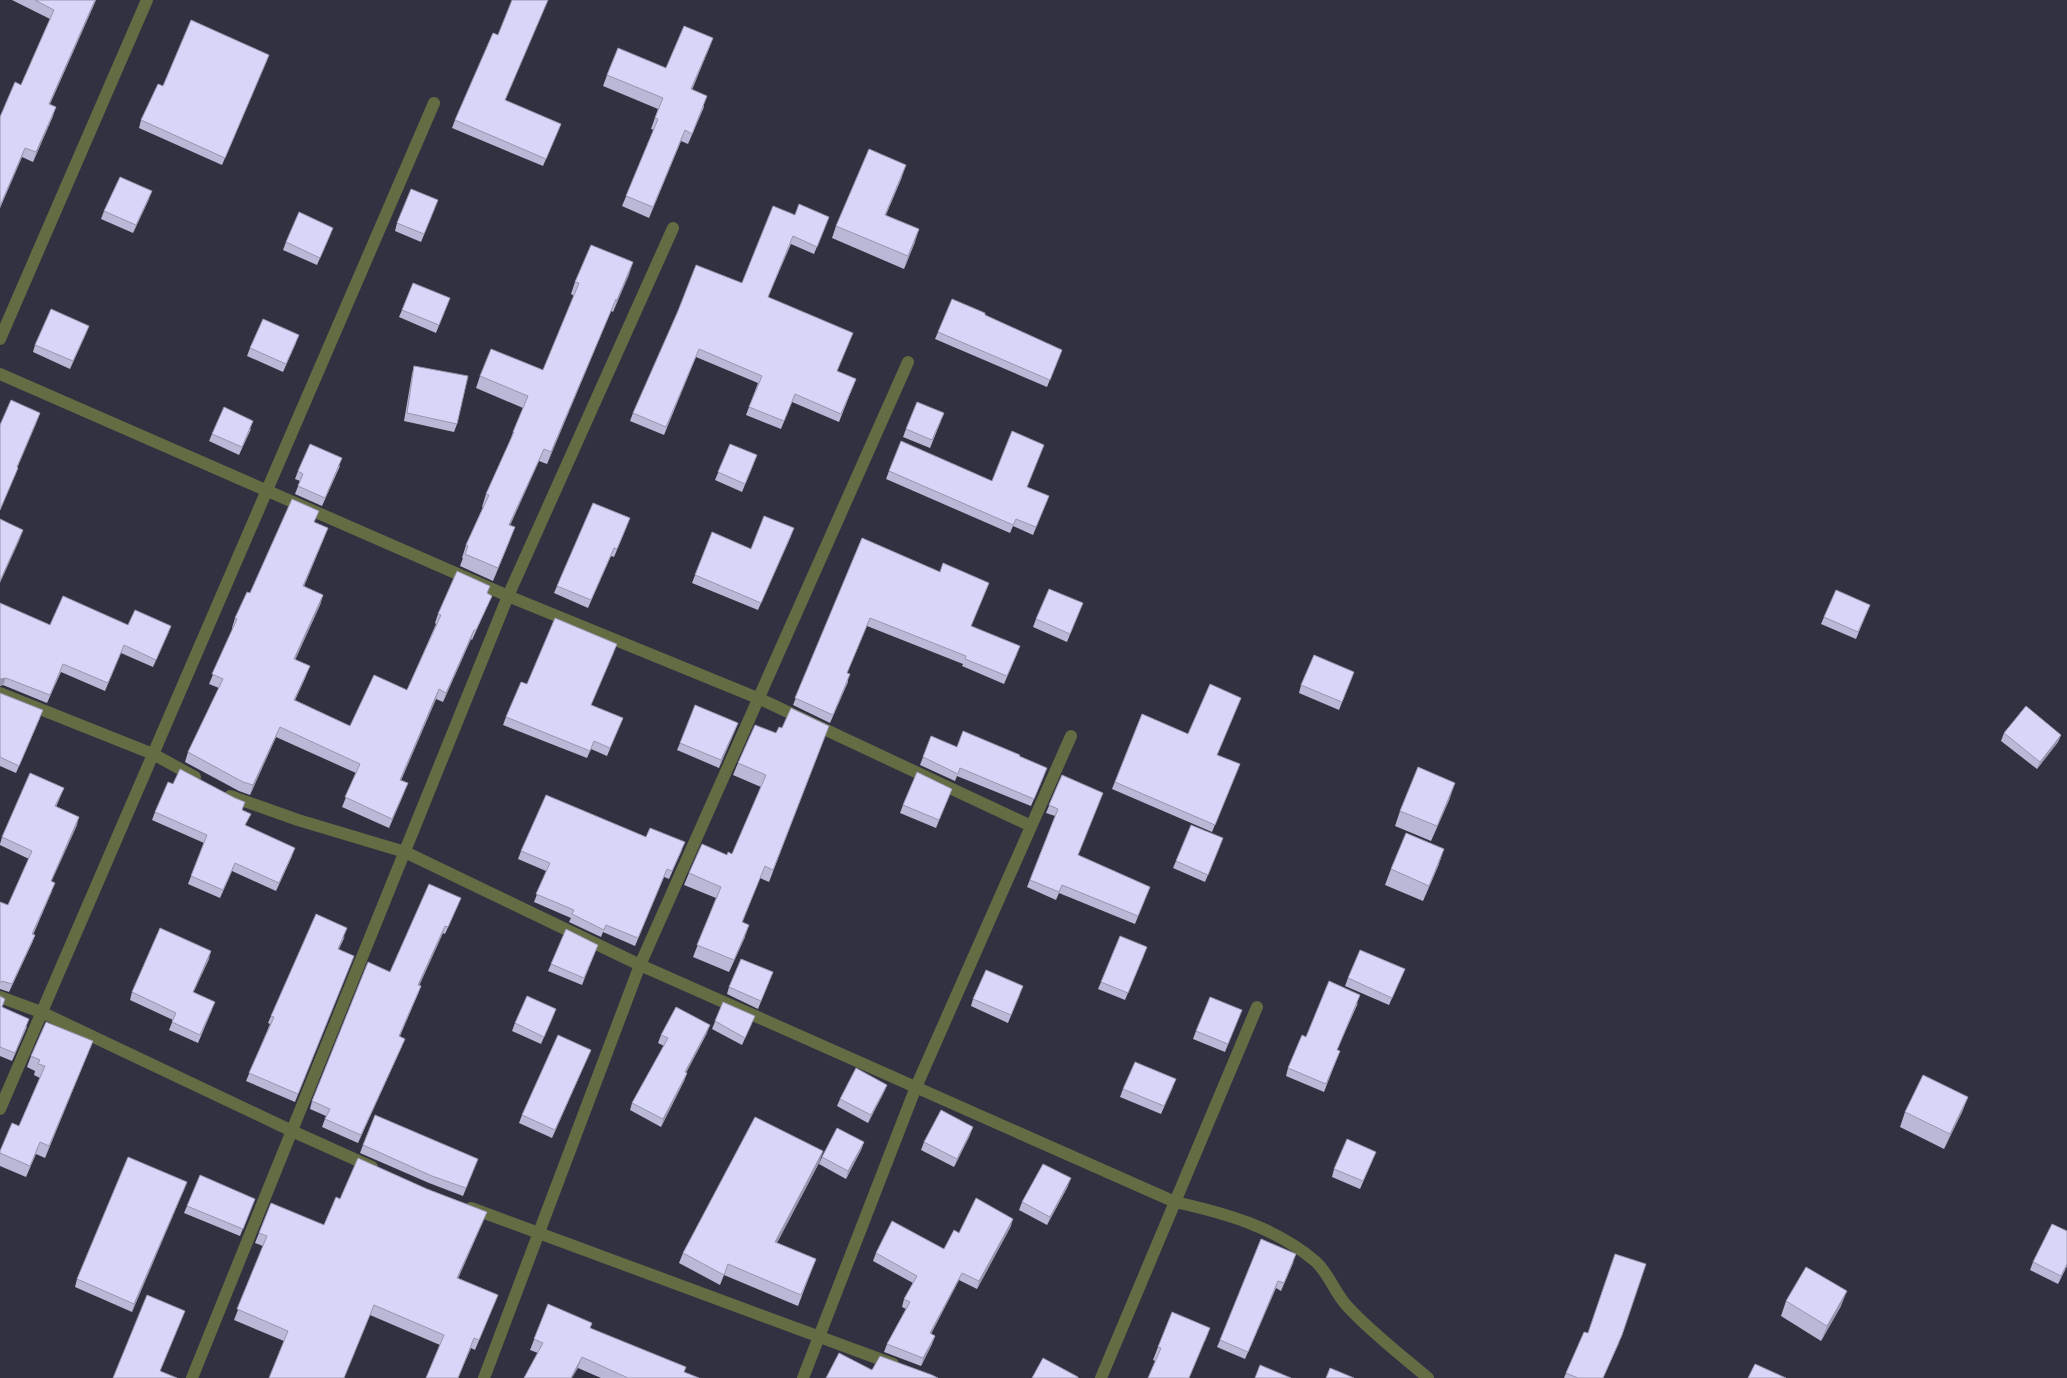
<svg xmlns="http://www.w3.org/2000/svg" width="2067" height="1378" font-family="'Work Sans',sans-serif">
<style>
.lines{fill:none;stroke-linecap:round;stroke-linejoin:round}
.minor{stroke:#636c43;stroke-width:12}
.wall{fill:#b9b8d6}
.shaded-wall{fill:#9696ae}
.building{fill:#d7d6f9;stroke:#9696ae}
</style>
<rect width="100%" height="100%" fill="#313141"/>
<g class="lines">
<path class="minor" d="M 0,339 L 147,0
M 0,374 L 508,596 L 760,699 L 1031,826
M 0,693 L 153,754 L 195,777
M 230,796 L 298,820 L 405,852 L 640,965 L 1175,1202 C 1225,1213 1275,1227 1315,1261 C 1329,1273 1335,1294 1348,1307 C 1372,1333 1401,1355 1428,1378
M 0,997 L 41,1012 L 292,1131 L 372,1167
M 0,1109 L 434,103
M 471,1208 L 893,1364
M 192,1378 L 508,596 L 673,228
M 484,1378 L 640,965 L 908,362
M 803,1378 L 916,1087 L 1071,736
M 1101,1378 L 1257,1007"/>
</g>
<path class="wall" d="M 12,0 L 96,0 L 50,104 L 53,116 L 33,162 L 22,157 L 0,208 L 0,117 L 21,85 L 50,19 Z
M 713,38 L 692,90 L 704,107 L 688,144 L 681,141 L 649,218 L 622,206 L 654,130 L 651,129 L 658,109 L 603,86 L 607,75 L 666,68 Z
M 269,55 L 222,165 L 139,128 L 141,120 L 163,86 Z
M 506,101 L 558,131 L 543,166 L 452,128 L 455,120 Z
M 902,177 L 886,215 L 915,242 L 904,269 L 832,238 L 836,226 Z
M 149,199 L 133,233 L 101,219 L 104,211 Z
M 435,208 L 421,242 L 395,231 L 397,223 Z
M 795,215 L 829,217 L 814,254 L 791,244 L 768,297 L 837,371 L 856,379 L 839,422 L 792,402 L 781,429 L 746,415 L 758,383 L 696,357 L 664,435 L 630,421 L 633,413 L 742,283 Z
M 330,235 L 317,265 L 283,250 L 286,242 Z
M 633,262 L 613,312 L 611,311 L 547,464 L 539,461 L 510,525 L 510,540 L 493,581 L 460,566 L 463,558 L 462,558 L 466,545 L 483,507 L 482,507 L 486,494 L 509,444 L 513,432 L 523,408 L 476,388 L 480,376 L 543,370 L 574,296 L 571,294 L 575,282 Z
M 450,298 L 436,333 L 399,317 L 402,310 Z
M 985,315 L 1062,350 L 1047,387 L 935,339 L 938,332 Z
M 89,326 L 70,369 L 33,352 L 35,345 Z
M 296,343 L 283,372 L 247,356 L 250,348 Z
M 414,366 L 457,424 L 454,432 L 404,421 L 412,374 Z
M 941,421 L 930,448 L 903,437 L 906,429 Z
M 251,429 L 239,455 L 209,441 L 212,434 Z
M 730,444 L 754,463 L 742,492 L 715,480 Z
M 340,466 L 322,506 L 295,494 L 300,481 L 295,479 L 298,471 Z
M 889,471 L 1027,487 L 1049,496 L 1033,535 L 1013,526 L 1010,533 L 886,479 Z
M 315,522 L 324,538 L 304,586 L 323,595 L 320,605 L 295,660 L 306,676 L 295,700 L 350,726 L 407,690 L 436,624 L 435,623 L 438,614 L 490,586 L 487,594 L 492,596 L 472,640 L 471,639 L 443,702 L 436,699 L 401,780 L 404,793 L 389,828 L 342,807 L 356,773 L 276,737 L 250,795 L 239,791 L 185,762 L 188,752 L 219,688 L 209,684 L 233,628 L 232,628 L 235,618 L 250,593 Z
M 627,526 L 614,557 L 611,556 L 588,608 L 554,593 L 557,586 Z
M 712,532 L 751,549 L 791,536 L 758,610 L 692,583 Z
M 862,538 L 940,572 L 986,590 L 971,626 L 1017,654 L 1004,684 L 962,666 L 963,664 L 867,626 L 847,673 L 848,682 L 830,723 L 793,705 Z
M 0,603 L 50,625 L 171,626 L 153,667 L 121,653 L 105,691 L 61,672 L 47,703 L 3,685 L 0,686 Z
M 1870,605 L 1856,639 L 1821,624 L 1824,617 Z
M 1080,610 L 1067,642 L 1033,627 L 1036,619 Z
M 614,652 L 591,705 L 623,718 L 607,756 L 591,749 L 587,758 L 503,725 L 506,717 L 527,684 Z
M 1354,672 L 1339,710 L 1299,693 L 1301,685 Z
M 0,693 L 40,718 L 16,773 L 0,766 Z
M 1241,698 L 1217,755 L 1240,764 L 1212,832 L 1112,789 L 1142,714 L 1188,734 Z
M 738,723 L 719,768 L 677,750 L 680,743 Z
M 829,726 L 769,882 L 760,878 L 742,922 L 745,937 L 729,972 L 693,957 L 716,898 L 684,885 L 689,873 L 727,855 L 732,854 L 761,787 L 733,775 L 738,763 L 782,728 Z
M 2004,733 L 2061,735 L 2058,742 L 2037,769 L 2001,741 Z
M 957,747 L 1019,756 L 1044,776 L 1031,806 L 957,776 L 955,781 L 920,765 L 923,757 Z
M 1062,775 L 1078,855 L 1150,887 L 1135,924 L 1059,893 L 1056,900 L 1027,887 L 1055,816 L 1046,813 Z
M 64,788 L 56,807 L 77,825 L 51,882 L 52,891 L 33,935 L 35,935 L 32,943 L 9,992 L 0,989 L 0,902 L 8,905 L 29,859 L 0,845 L 0,844 L 2,837 Z
M 952,789 L 936,828 L 900,813 L 903,805 Z
M 1450,798 L 1431,841 L 1395,826 L 1400,811 Z
M 242,810 L 246,826 L 292,856 L 276,891 L 232,871 L 220,898 L 188,884 L 204,843 L 152,820 L 155,812 Z
M 646,837 L 682,850 L 669,879 L 664,877 L 635,946 L 603,932 L 601,937 L 569,922 L 571,918 L 534,902 L 546,871 L 518,859 L 521,851 Z
M 1220,846 L 1205,882 L 1173,868 L 1176,861 Z
M 1439,864 L 1423,901 L 1385,885 L 1391,869 Z
M 461,898 L 445,934 L 443,933 L 419,985 L 421,986 L 418,994 L 400,1036 L 402,1046 L 358,1143 L 322,1127 L 326,1116 L 310,1109 L 312,1101 L 390,972 Z
M 345,936 L 339,949 L 351,963 L 295,1102 L 246,1081 L 270,1024 L 268,1023 L 271,1016 Z
M 598,945 L 582,985 L 548,971 L 551,964 Z
M 1144,955 L 1125,1000 L 1098,989 L 1101,982 Z
M 209,959 L 193,992 L 212,1010 L 198,1043 L 169,1030 L 173,1020 L 130,1000 L 132,992 Z
M 1405,969 L 1389,1005 L 1345,986 L 1348,978 Z
M 773,972 L 758,1009 L 727,994 L 729,987 Z
M 1020,994 L 1008,1023 L 971,1006 L 973,999 Z
M 0,996 L 2,1008 L 27,1027 L 12,1061 L 0,1056 Z
M 723,1002 L 755,1016 L 742,1045 L 712,1029 Z
M 1358,1003 L 1337,1050 L 1340,1051 L 1324,1092 L 1286,1076 L 1288,1068 L 1306,1037 Z
M 1242,1010 L 1225,1052 L 1193,1039 L 1196,1031 Z
M 553,1017 L 541,1044 L 512,1031 L 515,1023 Z
M 707,1033 L 686,1073 L 687,1073 L 684,1081 L 661,1127 L 630,1110 L 632,1103 L 664,1046 L 658,1043 L 661,1035 Z
M 93,1041 L 45,1158 L 36,1154 L 26,1177 L 0,1166 L 0,1151 L 19,1126 L 40,1078 L 34,1075 L 35,1071 L 27,1067 L 31,1056 Z
M 591,1050 L 552,1138 L 519,1123 L 522,1115 Z
M 887,1085 L 884,1092 L 868,1123 L 837,1106 L 840,1099 Z
M 1173,1087 L 1161,1114 L 1120,1097 L 1123,1089 Z
M 1968,1097 L 1962,1112 L 1944,1149 L 1900,1127 L 1905,1112 Z
M 970,1135 L 954,1167 L 921,1150 L 924,1142 Z
M 864,1142 L 861,1150 L 846,1179 L 819,1164 L 822,1157 Z
M 363,1145 L 475,1166 L 463,1196 L 429,1183 L 360,1153 Z
M 1373,1159 L 1360,1189 L 1332,1177 L 1334,1169 Z
M 820,1161 L 777,1243 L 816,1259 L 798,1306 L 724,1275 L 720,1285 L 679,1263 L 683,1253 Z
M 187,1182 L 132,1312 L 75,1287 L 77,1279 Z
M 1068,1186 L 1047,1225 L 1019,1210 L 1022,1202 Z
M 427,1189 L 487,1212 L 458,1278 L 498,1295 L 475,1350 L 471,1348 L 458,1378 L 426,1378 L 440,1345 L 370,1315 L 284,1341 L 234,1320 L 263,1246 L 255,1243 L 259,1233 L 324,1225 L 340,1199 Z
M 255,1199 L 240,1236 L 184,1213 L 187,1206 Z
M 1011,1226 L 977,1289 L 959,1280 L 931,1334 L 935,1336 L 932,1344 L 921,1366 L 884,1352 L 887,1344 L 906,1309 L 902,1307 L 904,1299 L 913,1283 L 873,1261 L 876,1253 L 944,1249 L 959,1233 Z
M 1294,1261 L 1281,1291 L 1276,1288 L 1245,1359 L 1217,1347 L 1220,1340 Z
M 2033,1262 L 2067,1266 L 2058,1284 L 2030,1270 Z
M 1786,1301 L 1841,1306 L 1821,1341 L 1781,1316 Z
M 548,1304 L 590,1328 L 684,1372 L 699,1378 L 601,1378 L 578,1368 L 530,1350 Z
M 1210,1328 L 1205,1341 L 1155,1361 L 1153,1360 L 1158,1347 Z
M 1588,1333 L 1619,1343 L 1603,1378 L 1564,1378 L 1566,1373 Z"/>
<path class="shaded-wall" d="M 96,0 L 94,5 L 46,113 L 49,104 Z
M 548,0 L 502,108 L 505,100 Z
M 713,38 L 709,49 L 687,100 L 691,89 Z
M 269,55 L 266,63 L 222,165 L 225,158 Z
M 56,107 L 53,116 L 33,162 L 36,152 Z
M 685,130 L 681,141 L 649,218 L 653,207 Z
M 25,148 L 22,157 L 0,208 L 0,206 Z
M 906,165 L 902,177 L 880,227 L 885,215 Z
M 152,191 L 149,199 L 133,233 L 136,225 Z
M 919,229 L 915,242 L 904,269 L 908,256 Z
M 633,262 L 629,275 L 613,312 L 617,300 Z
M 616,299 L 611,311 L 547,464 L 551,452 Z
M 89,326 L 86,334 L 70,369 L 73,361 Z
M 40,413 L 36,424 L 13,478 L 17,467 Z
M 544,449 L 539,461 L 505,537 L 509,525 Z
M 515,527 L 510,540 L 493,581 L 498,568 Z
M 328,528 L 324,538 L 300,596 L 303,586 Z
M 794,528 L 791,536 L 758,610 L 761,603 Z
M 23,530 L 19,541 L 0,583 L 0,581 Z
M 323,595 L 320,605 L 291,669 L 294,659 Z
M 171,626 L 168,634 L 153,667 L 156,660 Z
M 474,630 L 471,639 L 443,702 L 446,693 Z
M 310,666 L 306,676 L 291,709 L 294,700 Z
M 6,678 L 3,685 L 0,686 L 0,679 Z
M 439,689 L 436,699 L 397,790 L 400,780 Z
M 738,723 L 735,731 L 719,768 L 721,760 Z
M 280,727 L 276,737 L 250,795 L 253,785 Z
M 2061,735 L 2058,742 L 2037,769 L 2040,762 Z
M 408,783 L 404,793 L 389,828 L 392,819 Z
M 1455,783 L 1450,798 L 1431,841 L 1437,826 Z
M 79,817 L 77,825 L 48,889 L 51,881 Z
M 295,848 L 292,856 L 276,891 L 279,883 Z
M 1444,849 L 1439,864 L 1423,901 L 1429,886 Z
M 235,863 L 232,871 L 220,898 L 223,890 Z
M 765,866 L 760,878 L 738,934 L 742,922 Z
M 749,925 L 745,937 L 729,972 L 734,960 Z
M 445,926 L 443,933 L 416,993 L 418,985 Z
M 35,935 L 32,943 L 9,992 L 12,984 Z
M 211,951 L 209,959 L 190,1000 L 193,992 Z
M 710,1025 L 707,1033 L 682,1080 L 685,1072 Z
M 405,1039 L 402,1046 L 358,1143 L 361,1135 Z
M 93,1041 L 88,1053 L 45,1158 L 49,1146 Z
M 591,1050 L 588,1057 L 552,1138 L 555,1130 Z
M 687,1073 L 684,1081 L 661,1127 L 663,1119 Z
M 887,1085 L 884,1092 L 868,1123 L 871,1115 Z
M 1968,1097 L 1962,1112 L 1944,1149 L 1950,1134 Z
M 973,1127 L 970,1135 L 954,1167 L 957,1159 Z
M 864,1142 L 861,1150 L 846,1179 L 848,1171 Z
M 823,1151 L 820,1161 L 772,1252 L 775,1242 Z
M 1071,1178 L 1068,1186 L 1047,1225 L 1050,1217 Z
M 187,1182 L 184,1190 L 132,1312 L 134,1304 Z
M 487,1212 L 483,1222 L 454,1288 L 457,1278 Z
M 1013,1219 L 1011,1226 L 977,1289 L 979,1281 Z
M 2067,1264 L 2067,1266 L 2058,1284 L 2061,1276 Z
M 962,1273 L 959,1280 L 927,1341 L 930,1333 Z
M 1278,1281 L 1276,1288 L 1245,1359 L 1248,1352 Z
M 1847,1291 L 1841,1306 L 1821,1341 L 1827,1326 Z
M 935,1336 L 932,1344 L 921,1366 L 923,1358 Z
M 582,1357 L 578,1368 L 572,1378 L 571,1378 Z"/>
<path class="building" d="M 35,0 L 95,0 L 49,104 L 56,107 L 36,152 L 25,148 L 0,206 L 0,117 L 15,82 L 21,85 L 54,10 Z
M 512,0 L 548,0 L 505,100 L 561,124 L 546,159 L 455,120 L 493,33 L 498,35 Z
M 191,20 L 269,55 L 225,158 L 141,120 L 158,84 L 163,86 Z
M 684,26 L 713,38 L 691,89 L 707,96 L 692,134 L 685,130 L 653,207 L 626,196 L 658,119 L 655,118 L 663,98 L 607,75 L 618,48 L 666,68 Z
M 869,149 L 906,165 L 885,215 L 919,229 L 908,256 L 836,226 Z
M 120,177 L 152,191 L 136,225 L 104,211 Z
M 411,189 L 438,200 L 424,234 L 397,223 Z
M 799,204 L 829,217 L 817,247 L 793,236 L 768,297 L 853,333 L 837,371 L 856,379 L 841,414 L 795,394 L 784,421 L 749,407 L 762,376 L 699,349 L 666,427 L 633,413 L 678,311 L 696,265 L 742,283 L 773,206 L 795,215 Z
M 299,212 L 333,228 L 320,258 L 286,242 Z
M 591,245 L 633,262 L 617,300 L 616,299 L 551,452 L 544,449 L 509,525 L 515,527 L 498,568 L 465,554 L 468,546 L 466,545 L 489,495 L 486,494 L 514,432 L 513,432 L 528,396 L 480,376 L 491,349 L 543,370 L 579,283 L 575,282 Z
M 413,283 L 450,298 L 439,325 L 402,310 Z
M 952,299 L 985,313 L 985,315 L 1062,350 L 1050,380 L 938,332 Z
M 51,309 L 89,326 L 73,361 L 35,345 Z
M 263,319 L 299,335 L 286,364 L 250,348 Z
M 414,366 L 468,376 L 457,424 L 407,413 Z
M 11,400 L 40,413 L 17,467 L 18,468 L 0,510 L 0,425 Z
M 917,402 L 944,413 L 932,440 L 906,429 Z
M 224,407 L 253,421 L 242,447 L 212,434 Z
M 1012,431 L 1044,445 L 1027,487 L 1049,496 L 1036,527 L 1016,519 L 1013,525 L 889,471 L 901,441 L 992,481 Z
M 310,444 L 342,458 L 325,498 L 298,486 L 303,474 L 298,471 Z
M 730,444 L 757,455 L 745,484 L 718,472 Z
M 292,499 L 319,511 L 314,522 L 328,528 L 303,586 L 323,595 L 294,659 L 310,666 L 294,700 L 350,726 L 374,675 L 407,690 L 441,615 L 438,614 L 457,571 L 490,586 L 487,593 L 492,596 L 476,630 L 474,630 L 446,693 L 439,689 L 400,780 L 408,783 L 392,819 L 345,797 L 360,764 L 280,727 L 253,785 L 243,782 L 188,752 L 223,679 L 212,674 L 237,619 L 235,618 L 247,592 L 250,593 Z
M 593,503 L 630,518 L 617,549 L 614,548 L 591,600 L 557,586 Z
M 764,516 L 794,528 L 761,603 L 695,575 L 712,532 L 751,549 Z
M 0,519 L 23,530 L 0,581 Z
M 862,538 L 940,572 L 943,563 L 989,583 L 971,626 L 1020,646 L 1007,676 L 965,659 L 966,656 L 870,618 L 847,673 L 850,674 L 833,715 L 795,698 Z
M 1049,589 L 1083,603 L 1070,634 L 1036,619 Z
M 1836,590 L 1870,605 L 1858,632 L 1824,617 Z
M 63,596 L 128,625 L 135,610 L 171,626 L 156,660 L 124,645 L 108,683 L 63,664 L 50,695 L 6,678 L 0,679 L 0,603 L 50,625 Z
M 555,618 L 617,644 L 591,705 L 623,718 L 610,748 L 594,741 L 590,751 L 506,717 L 521,682 L 527,684 Z
M 1314,655 L 1354,672 L 1342,702 L 1301,685 Z
M 1210,684 L 1241,698 L 1217,755 L 1240,764 L 1215,825 L 1115,782 L 1142,714 L 1188,734 Z
M 0,693 L 43,710 L 19,766 L 0,757 Z
M 695,705 L 738,723 L 721,760 L 680,743 Z
M 2026,706 L 2061,735 L 2040,762 L 2004,733 Z
M 791,708 L 829,726 L 773,870 L 765,866 L 742,922 L 749,925 L 734,960 L 697,945 L 721,887 L 689,873 L 702,844 L 727,855 L 728,852 L 732,854 L 766,775 L 738,763 L 755,725 L 776,733 L 779,727 L 782,728 Z
M 963,731 L 1020,755 L 1019,756 L 1047,768 L 1034,799 L 960,768 L 958,774 L 923,757 L 931,736 L 957,747 Z
M 1418,767 L 1455,783 L 1437,826 L 1400,811 Z
M 180,769 L 235,798 L 245,802 L 242,810 L 251,814 L 245,825 L 295,848 L 279,883 L 235,863 L 223,890 L 191,876 L 207,835 L 155,812 L 168,782 L 173,784 Z
M 917,772 L 952,789 L 939,820 L 903,805 Z
M 30,773 L 64,788 L 55,806 L 79,817 L 51,881 L 55,883 L 32,934 L 35,935 L 12,984 L 2,981 L 0,983 L 0,902 L 8,905 L 32,851 L 2,837 Z
M 1062,775 L 1103,793 L 1078,855 L 1150,887 L 1138,916 L 1062,885 L 1059,892 L 1030,880 L 1058,809 L 1049,805 Z
M 546,795 L 646,837 L 650,828 L 685,842 L 672,871 L 667,869 L 638,938 L 606,925 L 604,930 L 572,914 L 574,910 L 536,894 L 550,863 L 521,851 Z
M 1191,825 L 1223,838 L 1208,875 L 1176,861 Z
M 1406,833 L 1444,849 L 1429,886 L 1391,869 Z
M 429,884 L 461,898 L 448,927 L 445,926 L 418,985 L 421,986 L 399,1036 L 405,1039 L 361,1135 L 325,1119 L 330,1109 L 312,1101 L 368,962 L 390,972 Z
M 316,914 L 347,928 L 338,949 L 354,956 L 298,1094 L 249,1073 L 274,1017 L 271,1016 Z
M 160,928 L 211,951 L 193,992 L 215,1002 L 200,1035 L 172,1022 L 176,1013 L 132,992 Z
M 566,929 L 598,945 L 584,978 L 551,964 Z
M 1120,936 L 1147,947 L 1128,993 L 1101,982 Z
M 1360,950 L 1405,969 L 1392,998 L 1348,978 Z
M 741,959 L 773,972 L 761,1001 L 729,987 Z
M 986,970 L 1023,986 L 1011,1015 L 973,999 Z
M 1329,981 L 1360,995 L 1337,1050 L 1340,1051 L 1326,1084 L 1288,1068 L 1302,1035 L 1306,1037 Z
M 0,996 L 5,999 L 2,1007 L 29,1019 L 15,1053 L 0,1047 Z
M 527,996 L 556,1009 L 544,1037 L 515,1023 Z
M 1210,997 L 1242,1010 L 1228,1044 L 1196,1031 Z
M 723,1002 L 755,1016 L 745,1038 L 715,1021 Z
M 676,1007 L 710,1025 L 685,1072 L 687,1073 L 663,1119 L 632,1103 L 668,1038 L 661,1035 Z
M 46,1022 L 93,1041 L 49,1146 L 40,1142 L 30,1166 L 0,1153 L 0,1151 L 12,1123 L 19,1126 L 45,1066 L 38,1064 L 40,1060 L 31,1056 Z
M 558,1035 L 591,1050 L 555,1130 L 522,1115 Z
M 1135,1062 L 1176,1079 L 1164,1106 L 1123,1089 Z
M 856,1068 L 887,1085 L 871,1115 L 840,1099 Z
M 1923,1075 L 1968,1097 L 1950,1134 L 1905,1112 Z
M 941,1110 L 973,1127 L 957,1159 L 924,1142 Z
M 375,1115 L 478,1159 L 466,1188 L 432,1176 L 363,1145 Z
M 755,1117 L 823,1151 L 775,1242 L 816,1259 L 801,1295 L 728,1264 L 724,1275 L 683,1253 Z
M 837,1128 L 864,1142 L 848,1171 L 822,1157 Z
M 1347,1139 L 1376,1152 L 1363,1181 L 1334,1169 Z
M 128,1157 L 187,1182 L 134,1304 L 77,1279 Z
M 358,1158 L 427,1189 L 487,1212 L 457,1278 L 498,1295 L 479,1340 L 474,1338 L 458,1378 L 426,1378 L 444,1335 L 374,1305 L 344,1378 L 269,1378 L 288,1331 L 237,1309 L 267,1236 L 259,1233 L 271,1203 L 324,1225 L 336,1197 L 340,1199 Z
M 1043,1164 L 1071,1178 L 1050,1217 L 1022,1202 Z
M 200,1175 L 255,1199 L 243,1229 L 187,1206 Z
M 976,1198 L 1013,1219 L 979,1281 L 962,1273 L 930,1333 L 935,1336 L 923,1358 L 887,1344 L 910,1302 L 904,1299 L 917,1276 L 876,1253 L 892,1221 L 944,1249 L 954,1230 L 959,1233 Z
M 2052,1224 L 2067,1231 L 2067,1264 L 2061,1276 L 2033,1262 Z
M 1261,1239 L 1296,1254 L 1284,1283 L 1278,1281 L 1248,1352 L 1220,1340 Z
M 1615,1254 L 1646,1264 L 1622,1335 L 1603,1378 L 1578,1378 L 1566,1373 L 1584,1332 L 1588,1333 Z
M 1806,1267 L 1847,1291 L 1827,1326 L 1786,1301 Z
M 147,1295 L 185,1311 L 160,1371 L 177,1378 L 113,1378 Z
M 548,1304 L 592,1323 L 590,1328 L 686,1367 L 684,1372 L 699,1378 L 628,1378 L 582,1357 L 571,1378 L 524,1378 L 543,1343 L 534,1339 Z
M 1172,1312 L 1210,1328 L 1189,1378 L 1148,1378 L 1161,1348 L 1158,1347 Z
M 839,1353 L 872,1370 L 880,1356 L 932,1375 L 938,1378 L 826,1378 Z
M 1043,1358 L 1078,1377 L 1078,1378 L 1032,1378 Z
M 1755,1364 L 1786,1378 L 1748,1378 Z
M 1260,1365 L 1291,1378 L 1255,1378 Z
M 1330,1368 L 1354,1378 L 1326,1378 Z"/>
</svg>
